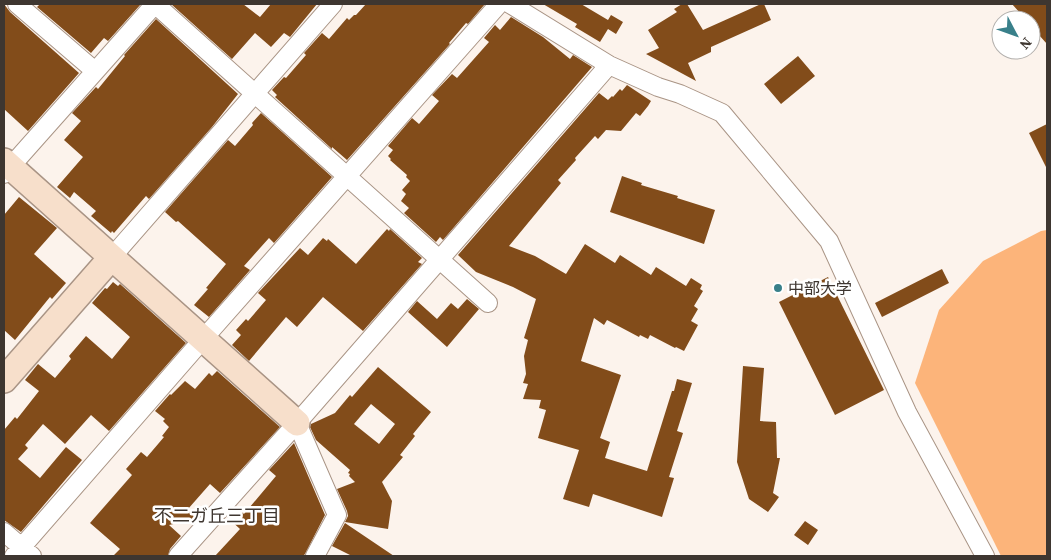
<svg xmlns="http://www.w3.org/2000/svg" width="1051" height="560" font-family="'Source Serif 4','Noto Sans JP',serif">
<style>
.green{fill:#fcb47a}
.building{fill:#824c1a;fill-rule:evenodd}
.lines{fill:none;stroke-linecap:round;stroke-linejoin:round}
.street-casing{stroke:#a99485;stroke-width:20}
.secondary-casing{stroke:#a99485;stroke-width:28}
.street{stroke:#fff;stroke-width:18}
.secondary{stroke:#f7dfcb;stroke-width:25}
.poi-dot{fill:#39808a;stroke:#fff;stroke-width:2}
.labels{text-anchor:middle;stroke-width:5;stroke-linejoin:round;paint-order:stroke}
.poi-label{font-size:16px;fill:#3e3630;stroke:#fff;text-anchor:start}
.neighbourhood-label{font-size:18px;fill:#3e3630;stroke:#fff}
</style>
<rect width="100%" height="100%" fill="#fcf3ec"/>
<path class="green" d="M 1047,230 L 1047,556 L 1001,556 L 915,383 L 939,310 L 983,261 L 1041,231 Z"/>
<path class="building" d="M 4,4 L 10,12 L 79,73 L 28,131 L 4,109 Z
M 40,4 L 141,4 L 108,41 L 104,38 L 91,53 L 37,7 Z
M 171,4 L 243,4 L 260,17 L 271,4 L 317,4 L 290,37 L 284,33 L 271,47 L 255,33 L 232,59 Z
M 366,4 L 485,4 L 468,24 L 466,23 L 449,43 L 450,44 L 347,160 L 332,147 L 332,149 L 275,97 L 277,95 L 272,90 L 284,77 L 286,78 L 306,55 L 304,53 L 322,33 L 329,39 L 347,18 L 349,20 L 354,15 L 356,15 Z
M 543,4 L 581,4 L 608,20 L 611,15 L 623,22 L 616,34 L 608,29 L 600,42 L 575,27 L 577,24 Z
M 682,4 L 687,4 L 703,30 L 761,4 L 764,4 L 771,20 L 711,47 L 711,52 L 688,63 L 696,81 L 646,54 L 659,48 L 648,30 L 677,12 L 674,9 Z
M 1012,4 L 1047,4 L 1047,44 L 1031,26 L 1031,20 L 1026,20 Z
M 511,17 L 543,37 L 570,59 L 573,55 L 592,67 L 443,240 L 440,237 L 436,242 L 404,213 L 409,208 L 401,201 L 406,194 L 402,190 L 410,181 L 406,177 L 407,175 L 390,160 L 391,159 L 388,156 L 393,150 L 388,146 L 412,118 L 419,124 L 439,101 L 432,95 L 452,74 L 457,78 L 489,42 L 484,38 L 495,25 L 500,30 Z
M 156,19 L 238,94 L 212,127 L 149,199 L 146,196 L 114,233 L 112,231 L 111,233 L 91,216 L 96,211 L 74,192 L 70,198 L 57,187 L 83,157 L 64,140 L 81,121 L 72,113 L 96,87 L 98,89 L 125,56 L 124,55 Z
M 798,56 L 815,76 L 781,104 L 764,84 Z
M 627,85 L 651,101 L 648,106 L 640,116 L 636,113 L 621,131 L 606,130 L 598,139 L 595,136 L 575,158 L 576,160 L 558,180 L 561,183 L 509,246 L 535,256 L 566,274 L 585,244 L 615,263 L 620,255 L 651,275 L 656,267 L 686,286 L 691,278 L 702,285 L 700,289 L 703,291 L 694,306 L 698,309 L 691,321 L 698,325 L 684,351 L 676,347 L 675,348 L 650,335 L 648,339 L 640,335 L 639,337 L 607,320 L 604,325 L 594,318 L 581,361 L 621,375 L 600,438 L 610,442 L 605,458 L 647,471 L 672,391 L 674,391 L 677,379 L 692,383 L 677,431 L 683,433 L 669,477 L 674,478 L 662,517 L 593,494 L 589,507 L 563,499 L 579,450 L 538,438 L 546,410 L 539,408 L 541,400 L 523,399 L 528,384 L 523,383 L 526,374 L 524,356 L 528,340 L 524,338 L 536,299 L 513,287 L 476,272 L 458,255 L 599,93 L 608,100 L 612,96 L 613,97 L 620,89 L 622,91 Z
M 261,113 L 332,177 L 274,243 L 269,238 L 244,266 L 250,270 L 209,317 L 194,305 L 208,289 L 206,288 L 226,264 L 178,221 L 176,222 L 165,212 L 228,140 L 235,146 L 253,125 L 252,123 Z
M 1047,124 L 1047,169 L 1029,133 Z
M 622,176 L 642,183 L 641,185 L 678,196 L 677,198 L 715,210 L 704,244 L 610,212 Z
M 19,197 L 57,228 L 34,254 L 66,283 L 52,299 L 50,297 L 15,340 L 4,330 L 4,215 Z
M 387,229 L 389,231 L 390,229 L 422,258 L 418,262 L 422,264 L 363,331 L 323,297 L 297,327 L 286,317 L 249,361 L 232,345 L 241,335 L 236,330 L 246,319 L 248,321 L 266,300 L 258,293 L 300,248 L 308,255 L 323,238 L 327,241 L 328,239 L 356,264 Z
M 942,269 L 949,283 L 882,317 L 875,303 Z
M 828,277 L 884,390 L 835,415 L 779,302 Z
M 113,282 L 118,286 L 120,284 L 186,343 L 109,431 L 91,415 L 65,444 L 43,424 L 25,445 L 28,448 L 18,459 L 40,478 L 66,447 L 82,460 L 21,532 L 4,520 L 4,430 L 15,417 L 17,419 L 39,391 L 25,380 L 38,364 L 55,378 L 71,359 L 69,356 L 86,336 L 112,359 L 130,337 L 92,303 L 105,288 L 107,289 Z
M 467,299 L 479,309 L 447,347 L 408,312 L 417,301 L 437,319 L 451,303 L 458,309 Z
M 743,366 L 764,368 L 760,421 L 776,422 L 777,458 L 780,458 L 773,493 L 779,497 L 768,512 L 749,499 L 737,462 Z
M 378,367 L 431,412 L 413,434 L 415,436 L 400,455 L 403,457 L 382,482 L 392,501 L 388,529 L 345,522 L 348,516 L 347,511 L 337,489 L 355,482 L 349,476 L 350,474 L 348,473 L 350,470 L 316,440 L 310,427 L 311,424 L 335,413 L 350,395 L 352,397 ZM 371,404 L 395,424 L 379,444 L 354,424 Z
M 217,371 L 280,427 L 220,493 L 210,484 L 188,509 L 196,519 L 169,525 L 181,536 L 170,549 L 168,556 L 113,556 L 120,549 L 90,523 L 132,475 L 126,469 L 141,452 L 147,457 L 164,437 L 162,436 L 169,427 L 163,421 L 165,419 L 155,411 L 170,394 L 171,395 L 185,381 L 195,389 L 209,373 L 212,376 Z
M 294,443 L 325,515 L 305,554 L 303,556 L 215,556 L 240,529 L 227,517 L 236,507 L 244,514 L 276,476 L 269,470 Z
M 805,521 L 818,530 L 808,545 L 794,535 Z
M 345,523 L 394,556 L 352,556 L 332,546 Z"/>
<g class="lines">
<g class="street-casing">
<path id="street" d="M 17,4 L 95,71
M 155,4 L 488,303
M 510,4 L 609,65 L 658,87 L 680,94 L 722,113 L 829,241 L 907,412 L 985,556
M 4,174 L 155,4
M 111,258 L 333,4
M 297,423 L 337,515 L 315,556
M 4,532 L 32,556
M 14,556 L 204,338 L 499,4
M 178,556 L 297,423 L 609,65"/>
</g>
<g class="secondary-casing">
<path id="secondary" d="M 4,161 L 297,423
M 4,380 L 111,258"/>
</g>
<use href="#street" class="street"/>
<use href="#secondary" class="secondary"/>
</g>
<circle class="poi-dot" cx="778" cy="288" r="5"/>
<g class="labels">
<g class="poi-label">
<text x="788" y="294">中部大学</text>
</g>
<g class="neighbourhood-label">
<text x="217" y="522">不二ガ丘三丁目</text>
</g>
</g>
<rect width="1051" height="560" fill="none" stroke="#3e3630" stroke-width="10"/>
<g transform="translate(1016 35) rotate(131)"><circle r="24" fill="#ffffff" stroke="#b2afac"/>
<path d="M0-4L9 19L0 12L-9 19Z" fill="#39808a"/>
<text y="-8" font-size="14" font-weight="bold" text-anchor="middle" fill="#3e3630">N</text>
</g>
</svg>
